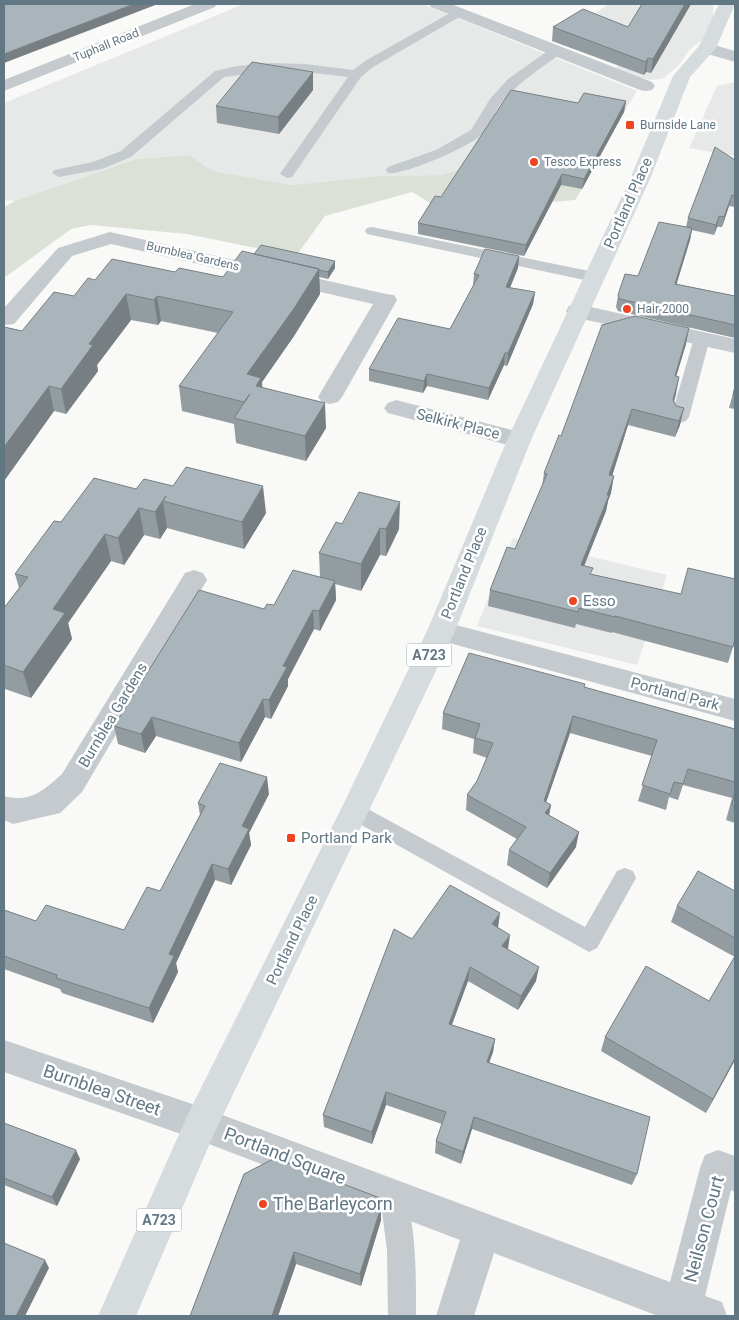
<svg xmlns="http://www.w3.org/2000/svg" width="739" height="1320" font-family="Roboto,sans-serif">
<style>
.built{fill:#e7e9e8}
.green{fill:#dbe1d7}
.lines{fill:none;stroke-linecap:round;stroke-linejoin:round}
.service{fill:#c4cacd;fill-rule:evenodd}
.minor{fill:#c4cacd;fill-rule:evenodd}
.tertiary{fill:#c4cacd;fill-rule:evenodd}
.primary{fill:#d6dbde;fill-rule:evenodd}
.wall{fill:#929ca1}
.shaded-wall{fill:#777f83}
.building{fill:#aab5bb;stroke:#777f83}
.poi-dot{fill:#ee4421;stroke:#fff;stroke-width:2}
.labels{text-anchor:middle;stroke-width:5;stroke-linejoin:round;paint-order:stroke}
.far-street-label{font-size:12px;fill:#627784;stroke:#fff}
.far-poi-label{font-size:12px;fill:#627784;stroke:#fff;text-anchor:start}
.shield{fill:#fff;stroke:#91a0a9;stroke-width:1}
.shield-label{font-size:14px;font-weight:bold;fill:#627784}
.street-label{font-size:15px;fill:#627784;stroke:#fff}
.poi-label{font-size:15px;fill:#627784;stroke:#fff;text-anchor:start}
.near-street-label{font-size:18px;fill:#627784;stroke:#fff}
.near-poi-label{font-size:18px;fill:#627784;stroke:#fff;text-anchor:start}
</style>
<rect width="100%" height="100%" fill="#f9f9f7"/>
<path class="built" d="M 244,4 L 423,4 L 637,91 L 624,112 L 442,175 L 377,176 L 292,185 L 213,171 L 189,155 L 136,159 L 15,201 L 4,200 L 4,103 Z
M 609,4 L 713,4 L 713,24 L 708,35 L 689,50 L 680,64 L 662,79 L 649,80 L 615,69 L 628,51 L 569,30 Z
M 735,82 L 735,156 L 689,148 L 717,86 Z
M 513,538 L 667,575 L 637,665 L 477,626 Z"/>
<path class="green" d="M 189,155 L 213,171 L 292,185 L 377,176 L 442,175 L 468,166 L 582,189 L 575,200 L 552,202 L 435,206 L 412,192 L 325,216 L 296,256 L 187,234 L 91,225 L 71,229 L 4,278 L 4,207 L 15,201 L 136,159 Z"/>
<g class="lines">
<path class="service" d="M 457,9 L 461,10 L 463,13 L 461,16 L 373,67 L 361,77 L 292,177 L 287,178 L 280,174 L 348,77 L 305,72 L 271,71 L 224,77 L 131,157 L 102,169 L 59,177 L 52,173 L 54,170 L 93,162 L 121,151 L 215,71 L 237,66 L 271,63 L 305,64 L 353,70 L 365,61 Z
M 556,47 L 562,51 L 560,54 C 540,69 519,82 502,102 C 494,112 490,125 482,134 C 472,146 402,176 388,173 L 386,170 L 388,167 L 436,150 L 471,130 L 490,99 L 508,79 L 552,48 Z
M 372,227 L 594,272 L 599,274 L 602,277 L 599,280 L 594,282 L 367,234 L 365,231 L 367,228 Z
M 702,333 L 708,335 L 710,338 L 689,417 L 686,421 L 680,423 L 674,421 L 671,417 L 694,338 L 696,335 Z
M 355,802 L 585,927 L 617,871 L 625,868 L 633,871 L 636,878 L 597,948 L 589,952 L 347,817 L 344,811 L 347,805 Z
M 393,1183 L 402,1187 C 417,1222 416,1278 416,1316 L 388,1316 L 387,1250 L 380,1196 L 384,1187 Z"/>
<path class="minor" d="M 195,4 L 217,4 L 215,7 L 4,91 L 4,80 Z
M 429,4 L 451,4 L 652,82 L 655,86 L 652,90 L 646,91 L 640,90 L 431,7 Z
M 110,232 L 386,294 L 394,295 L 397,300 L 342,397 L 338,402 L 330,404 L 322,402 L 318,397 L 373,304 L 111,244 L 72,256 L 14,324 L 4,325 L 4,308 L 58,248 Z
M 577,304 L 735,339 L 735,353 L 569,316 L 566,311 L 569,306 Z
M 396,400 L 527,434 L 531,440 L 527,446 L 519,448 L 388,413 L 384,408 L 388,403 Z
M 194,570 L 203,573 L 207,580 L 82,792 L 60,813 L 13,824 L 4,820 L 4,796 C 30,803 43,791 62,774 L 185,573 Z
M 441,621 L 735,699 L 735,721 L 431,638 L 427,631 L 431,624 Z
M 4,1040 L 201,1107 L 670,1282 L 700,1168 L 705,1155 L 718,1150 L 735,1156 L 735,1192 L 731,1190 L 705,1296 L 722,1302 L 727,1316 L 658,1316 L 494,1253 L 474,1316 L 436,1316 L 460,1240 L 201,1141 L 4,1072 Z"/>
<path class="tertiary" d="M 707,43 L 735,51 L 735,62 L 701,52 L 698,48 L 701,44 Z"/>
<path class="primary" d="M 719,4 L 735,4 L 716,48 L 690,77 L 650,179 L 531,440 L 455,631 L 213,1136 L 136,1316 L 98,1316 L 189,1112 L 342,807 L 427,631 L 507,440 L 630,179 L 673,76 L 699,46 Z"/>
</g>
<path class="wall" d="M 642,4 L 691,4 L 651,73 L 646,72 L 644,75 L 552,41 L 553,27 L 628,27 Z
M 313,72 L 313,90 L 279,134 L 217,123 L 216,106 Z
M 626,101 L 624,112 L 582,189 L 561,185 L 524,256 L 418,234 L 418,223 L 441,197 L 578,103 Z
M 735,160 L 735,207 L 729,206 L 722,227 L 717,227 L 714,235 L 692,230 L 690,240 L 676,284 L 735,296 L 735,338 L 618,311 L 616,307 L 618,295 L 638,276 L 686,227 L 688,218 Z
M 254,254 L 335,268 L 328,279 L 319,277 L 320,294 L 294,336 L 262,382 L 262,387 L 326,428 L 306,461 L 236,443 L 234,424 L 182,411 L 179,386 L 218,333 L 161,321 L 158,325 L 131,320 L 97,365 L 98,371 L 66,414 L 54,411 L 4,481 L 4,327 L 22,331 L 74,296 L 95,280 L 175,272 L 223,277 Z
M 519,256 L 518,268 L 510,288 L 535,292 L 533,304 L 507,366 L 504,365 L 488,400 L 427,386 L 423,393 L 369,381 L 369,369 L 450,329 L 473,286 L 474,274 Z
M 686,344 L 676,377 L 676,394 L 674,402 L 676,406 L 680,425 L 675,437 L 628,425 L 612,476 L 611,493 L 608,501 L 606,511 L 584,566 L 591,574 L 733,647 L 728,663 L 612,632 L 612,633 L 576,624 L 575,628 L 488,606 L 490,590 L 515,549 L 542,487 L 544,473 L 561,436 Z
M 735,386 L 735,409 L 729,408 Z
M 136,489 L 266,513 L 244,549 L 167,528 L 160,539 L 144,535 L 124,565 L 111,561 L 68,623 L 72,639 L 31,698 L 5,689 L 4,692 L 4,608 L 19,588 L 15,574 L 61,522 Z
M 342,524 L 399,529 L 386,556 L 380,555 L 361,591 L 335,584 L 336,600 L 320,631 L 314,629 L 288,679 L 288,686 L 271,719 L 265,717 L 241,762 L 156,736 L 145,753 L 118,744 L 114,726 L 264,609 L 274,605 L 320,577 L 319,553 Z
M 584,687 L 735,729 L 735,823 L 726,820 L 732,798 L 683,785 L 678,800 L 669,797 L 666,810 L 638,801 L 652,756 L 570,733 L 546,802 L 551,805 L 549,815 L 576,847 L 547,888 L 507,865 L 509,850 L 517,839 L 466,810 L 467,795 L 477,781 L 487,758 L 473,753 L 474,739 L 442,729 L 443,713 Z
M 269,794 L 249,833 L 251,845 L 231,885 L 215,880 L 176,963 L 178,972 L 153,1023 L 62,993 L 60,989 L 4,969 L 4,910 L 36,921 L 124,930 L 160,891 L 200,815 L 198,803 Z
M 735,891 L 735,1060 L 706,1113 L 601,1051 L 605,1037 L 709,1001 L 735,957 L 671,922 L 677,906 Z
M 498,928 L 508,949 L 536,981 L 518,1010 L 468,981 L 452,1025 L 495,1039 L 493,1052 L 489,1062 L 637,1174 L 632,1185 L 472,1129 L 461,1164 L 435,1153 L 436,1141 L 442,1124 L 386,1105 L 372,1144 L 324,1127 L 323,1115 L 412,939 Z
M 4,1123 L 80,1159 L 57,1206 L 4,1185 Z
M 244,1174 L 381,1220 L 361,1286 L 296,1264 L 278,1316 L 190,1316 Z"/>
<path class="shaded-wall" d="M 134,4 L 158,4 L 4,63 L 4,54 Z
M 685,4 L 691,4 L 651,73 L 653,59 Z
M 648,58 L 646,72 L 644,75 L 646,62 Z
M 313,72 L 313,90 L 279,134 L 278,117 Z
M 626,101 L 624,112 L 582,189 L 584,179 Z
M 562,174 L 561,185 L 524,256 L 526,245 Z
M 732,195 L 729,206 L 722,227 L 724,217 Z
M 719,216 L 717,227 L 714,235 L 716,225 Z
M 692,228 L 690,240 L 673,296 L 675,284 Z
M 519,256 L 518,268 L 505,299 L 506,287 Z
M 335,261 L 335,268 L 328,279 L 328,272 Z
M 319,269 L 320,294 L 294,336 L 262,382 L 263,403 L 247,374 Z
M 535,292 L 533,304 L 507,366 L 508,353 Z
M 126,294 L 131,320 L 97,365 L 98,371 L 66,414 L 61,389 L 89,344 Z
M 157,296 L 161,321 L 158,325 L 154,300 Z
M 689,328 L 686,344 L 671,393 L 675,376 Z
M 505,353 L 504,365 L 488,400 L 489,388 Z
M 427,374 L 427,386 L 423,393 L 424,381 Z
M 679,377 L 676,394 L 669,416 L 673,400 Z
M 49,386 L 54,411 L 4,481 L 4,447 Z
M 325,403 L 326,428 L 306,461 L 305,436 Z
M 684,408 L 680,425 L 675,437 L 679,421 Z
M 632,409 L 628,425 L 607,492 L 609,475 Z
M 614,476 L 611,493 L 608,501 L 606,511 L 578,581 L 581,565 Z
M 263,486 L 266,513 L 244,549 L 242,522 Z
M 163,501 L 167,528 L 160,539 L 155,512 Z
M 400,502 L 399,529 L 386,556 L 386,529 Z
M 139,508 L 144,535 L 124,565 L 118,538 Z
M 380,528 L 380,555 L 361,591 L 361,564 Z
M 105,534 L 111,561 L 68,623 L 72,639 L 31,698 L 23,672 L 53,609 Z
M 335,581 L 336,600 L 320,631 L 319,611 Z
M 313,610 L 314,629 L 288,679 L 288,686 L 271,719 L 269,700 L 283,666 Z
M 263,699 L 265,717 L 241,762 L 239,743 Z
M 573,716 L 570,733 L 541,817 L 544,801 Z
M 152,717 L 156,736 L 145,753 L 141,734 Z
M 267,777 L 269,794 L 249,833 L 251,845 L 231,885 L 228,869 L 242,826 Z
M 551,805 L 548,820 L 545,813 Z
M 579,832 L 576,847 L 547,888 L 550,873 Z
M 212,864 L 215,880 L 176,963 L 178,972 L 153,1023 L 149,1008 L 169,954 Z
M 500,913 L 498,928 L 492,924 Z
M 510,935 L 508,949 L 502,946 Z
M 470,967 L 468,981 L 447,1037 L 449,1024 Z
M 539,967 L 536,981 L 518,1010 L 521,996 Z
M 495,1039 L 493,1052 L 485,1074 L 487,1062 Z
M 735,1058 L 735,1060 L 706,1113 L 713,1099 Z
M 386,1092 L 386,1105 L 372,1144 L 372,1132 Z
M 474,1117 L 472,1129 L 461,1164 L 463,1152 Z
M 76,1150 L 80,1159 L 57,1206 L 52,1197 Z
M 381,1207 L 381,1220 L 361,1286 L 360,1274 Z
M 294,1252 L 296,1264 L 278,1316 L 272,1316 Z
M 45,1260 L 49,1268 L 25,1316 L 16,1316 Z"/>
<path class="building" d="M 4,4 L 134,4 L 4,54 Z
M 642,4 L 685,4 L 653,59 L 648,58 L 646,62 L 553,27 L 583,9 L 628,27 Z
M 252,62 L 313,72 L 278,117 L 216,106 Z
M 511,90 L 578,103 L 584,93 L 626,101 L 584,179 L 562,174 L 526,245 L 418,223 L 435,196 L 441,197 Z
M 715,147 L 735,160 L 735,196 L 732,195 L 724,217 L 719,216 L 716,225 L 688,218 Z
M 659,222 L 692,228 L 675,284 L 735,296 L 735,325 L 620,299 L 618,295 L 625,274 L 638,276 Z
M 261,245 L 335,261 L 328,272 L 319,270 L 319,269 L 254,254 Z
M 485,249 L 519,256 L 506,287 L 535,292 L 508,353 L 505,353 L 489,388 L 427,374 L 424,381 L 369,369 L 398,318 L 450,329 L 479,275 L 474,274 Z
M 242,251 L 319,269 L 293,310 L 247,374 L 261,378 L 256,386 L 325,403 L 305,436 L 234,418 L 250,394 L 244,402 L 179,386 L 233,312 L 157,296 L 154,300 L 126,294 L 89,344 L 93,345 L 61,389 L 49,386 L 4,447 L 4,327 L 22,331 L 54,292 L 74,296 L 88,278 L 95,280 L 112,259 L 175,272 L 179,268 L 223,277 Z
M 635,316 L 689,328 L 675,376 L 679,377 L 673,400 L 676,406 L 684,408 L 679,421 L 632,409 L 609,475 L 614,476 L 607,495 L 609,495 L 581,565 L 593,568 L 590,574 L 681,594 L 688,568 L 735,579 L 735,638 L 733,647 L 615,616 L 615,617 L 579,608 L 578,612 L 490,590 L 507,547 L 515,549 L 547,474 L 544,473 L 559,435 L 561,436 L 602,325 Z
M 735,386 L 735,396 L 733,395 Z
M 186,467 L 263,486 L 242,522 L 163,501 L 166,496 L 155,512 L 139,508 L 118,538 L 105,534 L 53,609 L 65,613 L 23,672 L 4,665 L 4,608 L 28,577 L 15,574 L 54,521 L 61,522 L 94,478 L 136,489 L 144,479 L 173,486 Z
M 359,492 L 400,502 L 386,529 L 380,528 L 361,564 L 319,553 L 336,522 L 342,524 Z
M 293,570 L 335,581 L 319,611 L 313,610 L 283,666 L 287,667 L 269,700 L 263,699 L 239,743 L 152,717 L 141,734 L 114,726 L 199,590 L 264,609 L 267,604 L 274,605 Z
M 469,653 L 585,684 L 584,687 L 735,729 L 735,782 L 688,769 L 683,784 L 674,782 L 670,794 L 642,785 L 657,740 L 573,716 L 544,801 L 551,805 L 545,813 L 579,832 L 550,873 L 509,850 L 526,827 L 467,795 L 477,781 L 493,743 L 475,738 L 480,724 L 443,713 Z
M 220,763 L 267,777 L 242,826 L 249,829 L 228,869 L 212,864 L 169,954 L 174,956 L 149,1008 L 56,978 L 57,975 L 4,956 L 4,910 L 36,921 L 46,905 L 124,930 L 147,887 L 160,891 L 205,806 L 198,803 Z
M 735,791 L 735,805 L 732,805 Z
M 698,871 L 735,891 L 735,938 L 677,906 Z
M 450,885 L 500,913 L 492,924 L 510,935 L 502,946 L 539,967 L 521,996 L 470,967 L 449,1024 L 495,1039 L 487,1062 L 650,1117 L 637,1174 L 474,1117 L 463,1152 L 436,1141 L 446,1112 L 386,1092 L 372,1132 L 323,1115 L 394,929 L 412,939 Z
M 735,956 L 735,1058 L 713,1099 L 605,1037 L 646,966 L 709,1001 Z
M 4,1123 L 76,1150 L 52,1197 L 4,1178 Z
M 275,1158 L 380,1198 L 381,1207 L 360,1274 L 294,1252 L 272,1316 L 190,1316 L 244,1174 Z
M 4,1243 L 45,1260 L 16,1316 L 4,1316 Z"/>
<g class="poi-dot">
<rect x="625" y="120" width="10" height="10" rx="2.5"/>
<circle cx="534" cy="162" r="5"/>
<circle cx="627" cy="309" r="5"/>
<circle cx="573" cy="601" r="5"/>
<rect x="286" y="833" width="10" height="10" rx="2.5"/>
<circle cx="263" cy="1204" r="5"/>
</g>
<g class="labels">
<g class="far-street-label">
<text transform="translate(106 45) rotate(-22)" y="4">Tuphall Road</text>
<text transform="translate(193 256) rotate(13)" y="4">Burnblea Gardens</text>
</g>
<g class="far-poi-label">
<text x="640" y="129">Burnside Lane</text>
<text x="544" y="166">Tesco Express</text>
<text x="637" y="313">Hair 2000</text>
</g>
<g class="shield">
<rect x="406.5" y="643.5" width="45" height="23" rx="4"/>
<rect x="136.5" y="1208.5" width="45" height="23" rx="4"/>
</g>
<g class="shield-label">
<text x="429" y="660">A723</text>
<text x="159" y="1225">A723</text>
</g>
<g class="street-label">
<text transform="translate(628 203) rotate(-66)" y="5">Portland Place</text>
<text transform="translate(458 424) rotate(14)" y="5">Selkirk Place</text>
<text transform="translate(464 573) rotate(-68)" y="5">Portland Place</text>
<text transform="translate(675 694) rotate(15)" y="5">Portland Park</text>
<text transform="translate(113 715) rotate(-59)" y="5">Burnblea Gardens</text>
<text transform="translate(292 940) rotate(-64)" y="5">Portland Place</text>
</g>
<g class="poi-label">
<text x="583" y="606">Esso</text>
<text x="301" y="843">Portland Park</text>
</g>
<g class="near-street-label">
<text transform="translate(102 1090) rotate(19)" y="6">Burnblea Street</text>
<text transform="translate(285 1156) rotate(21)" y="6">Portland Square</text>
<text transform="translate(704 1229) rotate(-75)" y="6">Neilson Court</text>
</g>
<g class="near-poi-label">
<text x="273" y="1210">The Barleycorn</text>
</g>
</g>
<rect width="739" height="1320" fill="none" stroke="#627784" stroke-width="10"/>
</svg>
